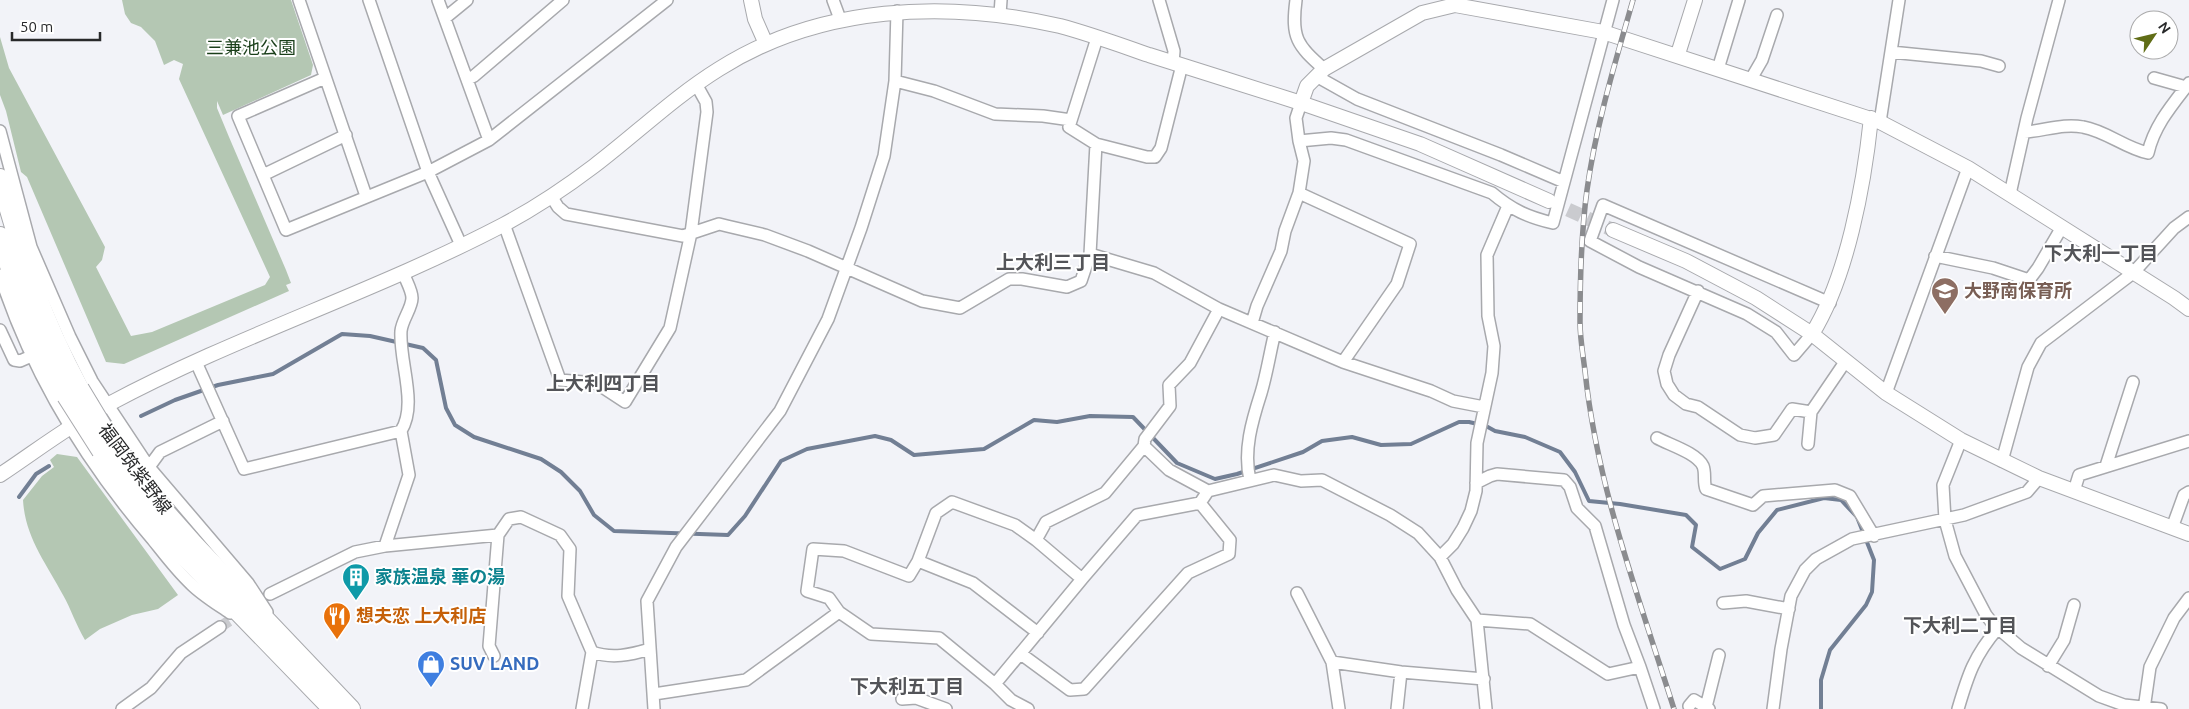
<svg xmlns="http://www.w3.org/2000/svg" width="2189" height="709" font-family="Ubuntu,'Noto Sans JP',sans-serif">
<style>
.green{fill:#b4c7b3}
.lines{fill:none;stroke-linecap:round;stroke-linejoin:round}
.stream{stroke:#727f94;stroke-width:4}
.minor-tunnel{stroke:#cacbcf;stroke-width:11;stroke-dasharray:11 5.5;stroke-linecap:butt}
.tertiary-tunnel{stroke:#cacbcf;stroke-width:14;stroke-dasharray:14 7;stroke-linecap:butt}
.minor-casing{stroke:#a8a9ad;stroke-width:14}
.tertiary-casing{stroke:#a8a9ad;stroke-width:16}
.primary-casing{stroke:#a8a9ad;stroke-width:20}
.minor{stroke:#fff;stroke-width:11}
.tertiary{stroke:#fff;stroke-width:14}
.primary{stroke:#fff;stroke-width:18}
.rail-casing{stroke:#8b8c8f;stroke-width:5.5}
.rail{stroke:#fff;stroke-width:4;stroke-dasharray:11;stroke-linecap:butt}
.primary-bridge-casing{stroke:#a8a9ad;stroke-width:20;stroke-linecap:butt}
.primary-bridge{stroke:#fff;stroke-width:18}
.labels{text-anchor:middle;stroke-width:4;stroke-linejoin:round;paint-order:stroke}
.park-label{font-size:18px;fill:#1a3f1a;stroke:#fff}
.education-label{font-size:18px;font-weight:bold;fill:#785e54;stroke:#fff;text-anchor:start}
.street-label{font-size:18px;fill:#28292a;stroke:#fff}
.culture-label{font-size:18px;font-weight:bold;fill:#0d838f;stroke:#fff;text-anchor:start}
.food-label{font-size:18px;font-weight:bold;fill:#c56008;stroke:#fff;text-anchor:start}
.shop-label{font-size:18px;font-weight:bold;fill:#366cbe;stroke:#fff;text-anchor:start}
.neighbourhood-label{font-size:19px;font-weight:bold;fill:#535458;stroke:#fff}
</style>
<rect width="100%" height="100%" fill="#f2f3f8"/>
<path class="green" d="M 122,0 L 291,0 L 313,65 L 311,75 L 223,115 L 217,101 L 217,108 L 229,137 L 286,270 L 291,283 L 286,285 L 289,291 L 124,364 L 106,362 L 27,177 L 21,172 L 6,111 L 0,95 L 0,37 L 9,68 L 105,247 L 102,260 L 96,267 L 131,336 L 152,332 L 265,285 L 270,277 L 179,79 L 183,64 L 174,60 L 164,65 L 155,41 L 141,27 L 131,23 L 125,14 Z
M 57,454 L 77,457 L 178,595 L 158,609 L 132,615 L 100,629 L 85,640 C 76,625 71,609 63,595 C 46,563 25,537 23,500 L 42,476 L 54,467 L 50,460 Z"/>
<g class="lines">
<path class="stream" d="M 141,416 L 175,400 L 218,385 L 273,374 L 342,334 L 370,336 L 423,348 L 436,360 L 446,408 L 455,425 L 474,437 L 541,459 L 561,472 L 580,491 L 594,515 L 614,531 L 728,535 L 745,516 L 781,461 L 807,449 L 875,436 L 891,440 L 914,455 L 984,449 L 1034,420 L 1057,422 L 1090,416 L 1133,417 L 1177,463 L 1215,479 L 1237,474 L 1303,452 L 1322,441 L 1352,437 L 1381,445 L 1411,444 L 1459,422 L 1469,422 L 1486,426 L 1495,431 L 1525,437 L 1560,452 L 1575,472 L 1589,501 L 1620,504 L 1686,515 L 1696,525 L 1692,547 L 1720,569 L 1745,559 L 1758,533 L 1777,510 L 1824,498 L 1841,500 L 1857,517 L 1874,560 L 1872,592 L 1866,605 L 1830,650 L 1821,680 L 1821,709
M 19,497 L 36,474 L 49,466"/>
<path class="minor-tunnel" d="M 220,627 L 244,611"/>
<path class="tertiary-tunnel" d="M 1549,201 L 1613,230"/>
<g class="minor-casing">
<path id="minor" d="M 299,0 L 366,196
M 369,0 L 428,172 L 461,245
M 438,0 L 489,140
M 833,0 L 840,19
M 1159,0 L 1174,51 L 1173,62
M 1296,0 C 1291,38 1297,45 1324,69
M 1000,14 L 1001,0
M 445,18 L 467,0
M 1891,52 L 1981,61 L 1999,66
M 1718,69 L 1739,0
M 1316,76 L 1357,99 L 1501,155 L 1564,182
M 325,78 L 238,116 L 286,230 L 428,172 L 489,140 L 667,0
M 2154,78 L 2186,87
M 468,79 L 474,76 L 563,0
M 1751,79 L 1762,60 L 1777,15
M 895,81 L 934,91 L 995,114 L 1043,116 L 1071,120
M 1301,103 L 1296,118 L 1299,141 L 1331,138 L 1346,140 L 1492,193 C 1512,210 1528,217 1553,223 L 1613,0
M 1880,122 L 1899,0
M 0,131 L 31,247 L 70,337 L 92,381 L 149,467 L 248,583 L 267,612
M 2024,132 C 2044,131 2063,123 2083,127 C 2106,131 2125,148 2148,153 C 2154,126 2172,105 2189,83
M 1096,144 L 1147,157 L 1155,157 L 1161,148 L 1182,65
M 263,175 L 346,135
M 1299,193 L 1410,244 L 1397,284 L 1343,362
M 2010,194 L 2027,118 L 2059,0
M 551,196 L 558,207 L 566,214 L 683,236 L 719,224 L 727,226 L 765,235 L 808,251 L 922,301 L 960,308 L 1009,279 L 1022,279 L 1067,287 L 1081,281 L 1090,254 L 1096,144 L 1069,127 L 1097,38
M 504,224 L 560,380 L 596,383 L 625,402 L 670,328 L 691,233 L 707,112 L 706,102 L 696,84
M 1090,254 L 1154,273 L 1219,309 L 1343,362 L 1431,391 L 1453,401 L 1484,407
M 1935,256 L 1993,268 L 2029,280 L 2038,268 L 2062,227
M 0,275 C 32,374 86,462 153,540 C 165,555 177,571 191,584 C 202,595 217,604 230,613
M 1698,291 L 1669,355 L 1664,371 L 1667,384 L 1674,395 L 1686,404 L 1698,407 L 1740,435 L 1755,438 L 1774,435 L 1792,409 L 1811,412
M 1252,323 L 1257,306 L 1281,251 L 1285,231 L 1299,193 L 1304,161 L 1299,141
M 0,330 L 14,360 L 20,361 L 36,354
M 1812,334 L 1794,355 L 1776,332 L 1747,314 L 1639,267 L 1590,241 L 1603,205 L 1830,303
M 196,362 L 244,469 L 401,431
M 1886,393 L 1968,168
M 1657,438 C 1670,445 1697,453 1703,466 C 1706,473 1703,482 1706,489 L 1753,505 L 1763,496 L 1835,490 L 1850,496 L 1874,536
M 1961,440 L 1943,485 L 1945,520 L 1955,556 L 1986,615 L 1993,624 L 2021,648 L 2099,696 L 2124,705 L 2161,709
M 1808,444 L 1811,412 L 1845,362
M 2002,461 L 2028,367 L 2041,343 L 2133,273 L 2174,228 L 2189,217
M 2106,466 L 2133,382
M 149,467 L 160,452 L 223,421
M 1250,480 C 1243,451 1252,421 1261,393 C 1267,373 1270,352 1275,332
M 1476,483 L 1490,476 L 1497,474 L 1564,480 L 1570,487 L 1577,508 L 1595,526 L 1624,625 L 1640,667
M 1208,491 L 1274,475 L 1301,481 L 1322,480 L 1390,515 L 1418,533 L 1440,557 L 1457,590 L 1477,620 L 1486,709
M 2074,491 L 2079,475 L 2189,441
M 2172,528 L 2184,495 L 2189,492
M 385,546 L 409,475 L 401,431 C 418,404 399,362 401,331 C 402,320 412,308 412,298 C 412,290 405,279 403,272
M 1440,557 L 1453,544 L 1463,528 L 1471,511 L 1476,491 L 1477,443 L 1492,373 L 1494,346 L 1488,316 L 1487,255 L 1508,206
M 918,561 L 973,583 L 1038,633
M 1082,579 L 1137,515 L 1200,503
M 1297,593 L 1332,662 L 1339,709
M 270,594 L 355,552 L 385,546 L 498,535 L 509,519 L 521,517 L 560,535 L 570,549 L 568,596 L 592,652 C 612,659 630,655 650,649
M 1723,603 L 1746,601 L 1789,609
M 1477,620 L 1530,624 L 1608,674 L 1640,667 L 1654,709
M 1021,654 L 1070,690 L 1084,689 L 1188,573 L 1229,554 L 1230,540 L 1200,503 L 1208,491 L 1169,470 L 1144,446
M 494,656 L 489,646 L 498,535
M 1332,662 L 1401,672 L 1484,679
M 2048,666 L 2064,640 L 2074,605
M 995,684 L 1082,579 L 1036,540
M 654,694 L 746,680 L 839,612
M 902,699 L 916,698 L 946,709
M 1689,706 L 1694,700 L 1709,709
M 1706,707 L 1719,655
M 122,709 L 151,688 L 181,653 L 220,627
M 582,709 L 592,652
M 654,709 L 647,601 L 676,547 L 780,411 L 828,319 L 861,228 L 884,156 L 895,81 L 897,11
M 1028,709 L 1011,700 L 995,684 L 939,638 L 871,634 L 839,612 L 829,598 L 807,591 L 813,549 L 844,551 L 909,576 L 918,561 L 936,513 L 952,502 L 1015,525 L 1036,540 L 1046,522 L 1105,493 L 1144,446 L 1145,439 L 1170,406 L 1169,385 L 1190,363 L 1219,309
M 1397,709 L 1401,672
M 1773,709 L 1781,649 L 1791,596 L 1805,570 L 1816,559 L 1852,539 L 1964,515 L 2027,492 L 2039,478
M 1958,709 C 1968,675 1974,656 1998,628
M 2144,709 L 2150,667 L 2174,618 L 2189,598"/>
</g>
<g class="tertiary-casing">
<path id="tertiary" d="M 751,0 L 755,19 L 766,44
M 1678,54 L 1695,0
M 1301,103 L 1420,144 L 1549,201
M 1613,230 L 1686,261 L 1756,298 L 1812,334 L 1886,393 L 1961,440 L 2039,478 L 2189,534
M 1812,334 C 1847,278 1864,185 1871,118
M 0,475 C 36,451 71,424 109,404 C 236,336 375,292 503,225 C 535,208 565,188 594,166 C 636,134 674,97 719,69 C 820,5 946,0 1060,26 C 1090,34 1120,45 1149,55 C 1200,71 1250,87 1301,103 L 1307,86 L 1324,69 L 1422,13 L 1455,5 L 1603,32 L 1880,122 L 1968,168 L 2174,298 L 2189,309"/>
</g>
<g class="primary-casing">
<path id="primary" d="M 0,178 C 21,255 42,319 80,389
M 0,236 C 15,292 40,344 66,396
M 112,442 L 149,493 L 194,544 L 351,709
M 101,451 L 133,496 L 177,549 L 332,709"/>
</g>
<use href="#minor" class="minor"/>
<use href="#tertiary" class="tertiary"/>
<use href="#primary" class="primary"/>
<g class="rail-casing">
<path id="rail" d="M 1633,0 C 1615,63 1596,125 1587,190 C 1581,234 1580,278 1580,322 C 1580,338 1583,355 1585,371 C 1597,487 1639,598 1674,709"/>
</g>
<use href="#rail" class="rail"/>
<g class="primary-bridge-casing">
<path id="primary-bridge" d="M 80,389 L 112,442
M 66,396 L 101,451"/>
</g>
<use href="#primary-bridge" class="primary-bridge"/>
</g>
<defs>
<g id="school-pin" transform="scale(1.4375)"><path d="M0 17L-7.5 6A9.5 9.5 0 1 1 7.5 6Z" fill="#8d6e63" stroke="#fff"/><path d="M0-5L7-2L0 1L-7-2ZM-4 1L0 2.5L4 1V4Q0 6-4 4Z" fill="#fff"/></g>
<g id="building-pin" transform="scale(1.4375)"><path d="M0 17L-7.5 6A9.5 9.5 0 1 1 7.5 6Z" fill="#0f9aa8" stroke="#fff"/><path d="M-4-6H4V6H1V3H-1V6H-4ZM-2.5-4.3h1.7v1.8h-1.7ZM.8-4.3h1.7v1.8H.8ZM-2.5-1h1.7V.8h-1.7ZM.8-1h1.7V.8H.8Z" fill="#fff"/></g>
<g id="restaurant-pin" transform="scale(1.4375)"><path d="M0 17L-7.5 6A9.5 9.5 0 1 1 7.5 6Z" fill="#e8710a" stroke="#fff"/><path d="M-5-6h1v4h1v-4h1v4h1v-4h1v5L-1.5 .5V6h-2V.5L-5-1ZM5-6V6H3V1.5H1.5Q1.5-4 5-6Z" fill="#fff"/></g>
<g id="shop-pin" transform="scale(1.4375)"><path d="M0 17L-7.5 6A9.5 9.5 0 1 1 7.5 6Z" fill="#3f7fe0" stroke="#fff"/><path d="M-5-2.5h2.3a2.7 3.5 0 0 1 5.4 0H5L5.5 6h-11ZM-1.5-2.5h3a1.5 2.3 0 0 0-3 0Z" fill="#fff"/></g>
</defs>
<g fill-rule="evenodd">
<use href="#school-pin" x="1945" y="291"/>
<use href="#building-pin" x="356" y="577"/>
<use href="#restaurant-pin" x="337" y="616"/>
<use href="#shop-pin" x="431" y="664"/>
</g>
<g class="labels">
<g class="park-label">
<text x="251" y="54">三兼池公園</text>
</g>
<g class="education-label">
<text x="1964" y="297">大野南保育所</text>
</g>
<g class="street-label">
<text transform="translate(135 469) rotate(53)" y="6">福岡筑紫野線</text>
</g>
<g class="culture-label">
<text x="375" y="583">家族温泉 華の湯</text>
</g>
<g class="food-label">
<text x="356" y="622">想夫恋 上大利店</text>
</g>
<g class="shop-label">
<text x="450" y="670">SUV LAND</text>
</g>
<g class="neighbourhood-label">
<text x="2101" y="260">下大利一丁目</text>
<text x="1053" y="269">上大利三丁目</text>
<text x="603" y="390">上大利四丁目</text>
<text x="1960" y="632">下大利二丁目</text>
<text x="907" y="693">下大利五丁目</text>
</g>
</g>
<g transform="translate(2154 35) rotate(55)"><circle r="24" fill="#ffffff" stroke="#a9a9aa"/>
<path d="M0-4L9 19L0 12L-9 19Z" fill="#606d16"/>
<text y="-8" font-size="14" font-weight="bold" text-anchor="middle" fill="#28292a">N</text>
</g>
<path d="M12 32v8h88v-8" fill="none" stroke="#28292a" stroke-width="2.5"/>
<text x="20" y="32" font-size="15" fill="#28292a" stroke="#ffffff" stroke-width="4" paint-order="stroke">50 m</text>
</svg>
